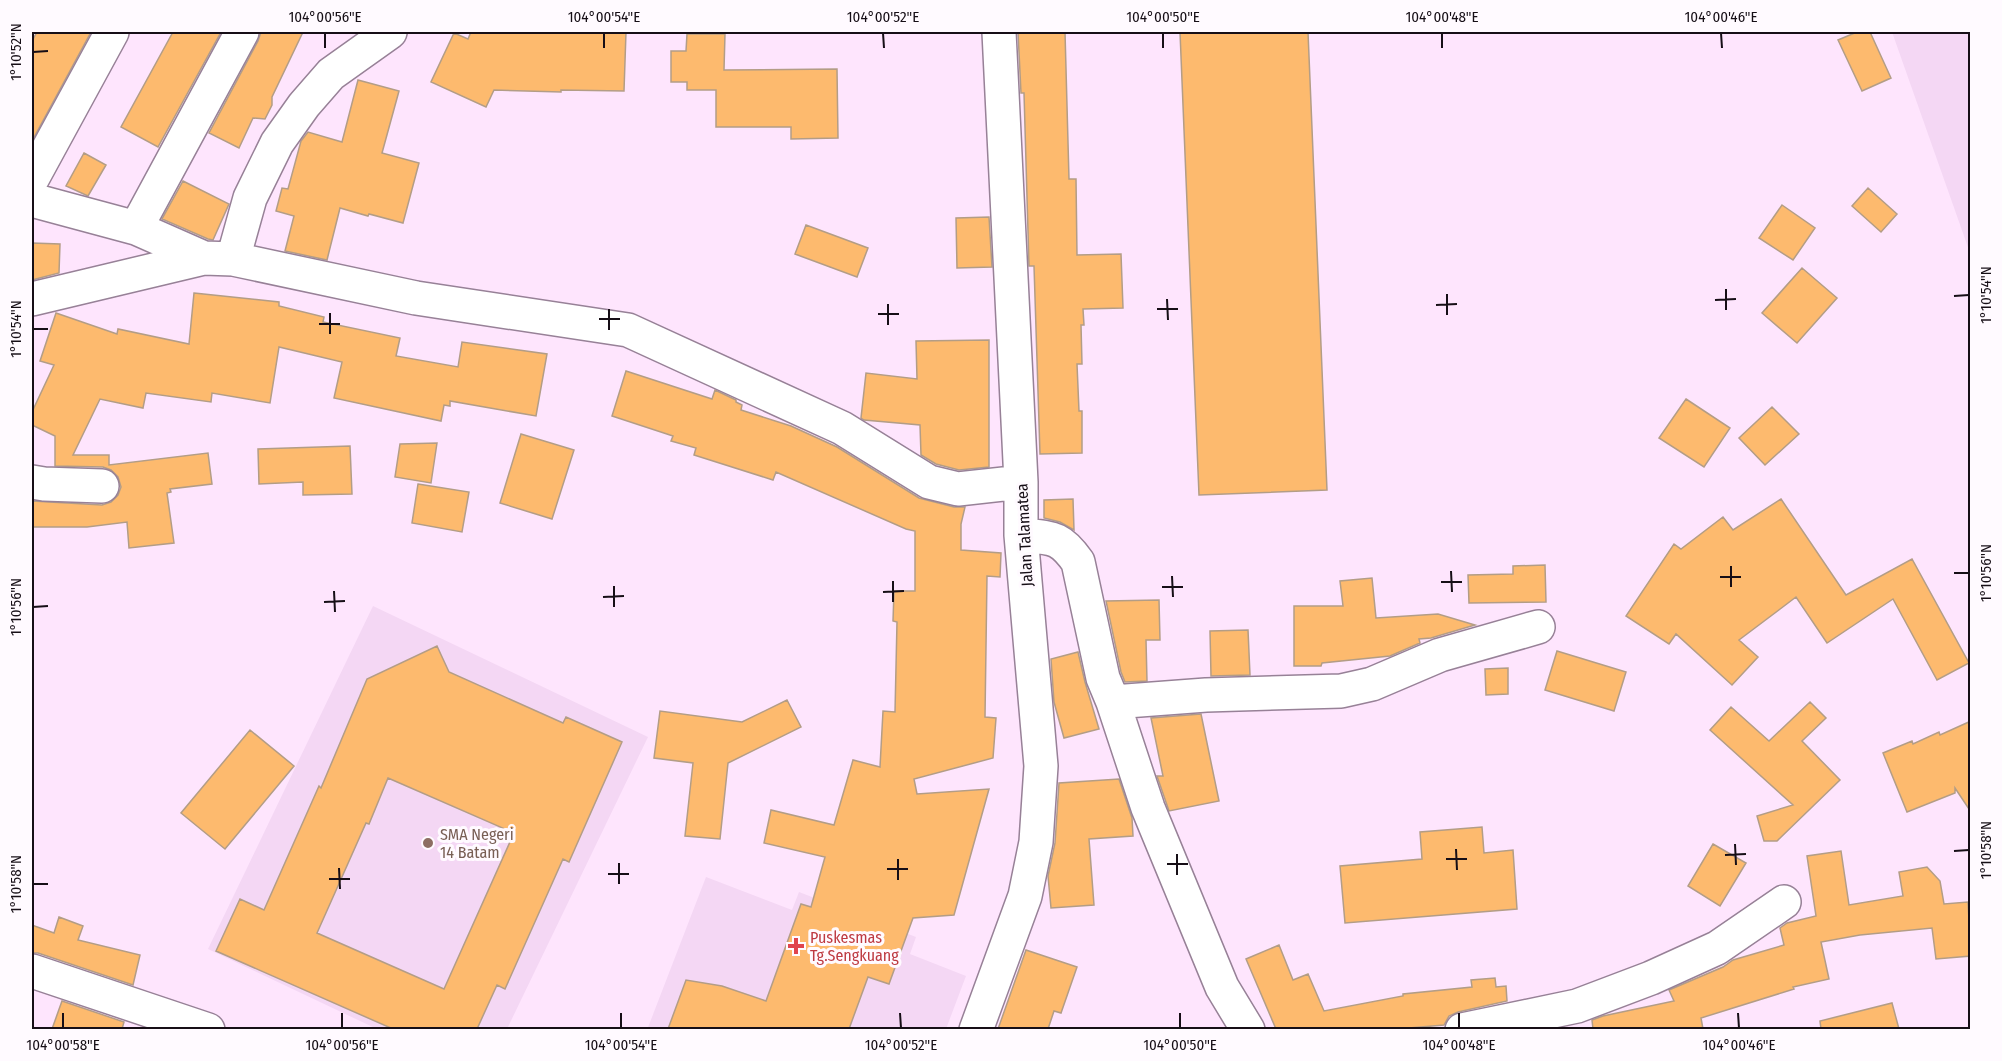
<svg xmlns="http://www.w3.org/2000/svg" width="2002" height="1061" font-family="'Fira Sans Condensed',sans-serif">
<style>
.built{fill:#f4d7f4}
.building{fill:#fdba6e;stroke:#b39d86;stroke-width:1.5;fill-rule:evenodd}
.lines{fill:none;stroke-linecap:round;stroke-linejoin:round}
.minor-casing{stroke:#978197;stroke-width:36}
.minor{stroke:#fff;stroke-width:33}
.ticks{fill:none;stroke:#160e16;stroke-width:2}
.education-dot{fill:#8d6e63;stroke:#fffaff;stroke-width:2}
.health-dot{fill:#e0444e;stroke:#fffaff;stroke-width:2}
.labels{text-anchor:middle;stroke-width:6;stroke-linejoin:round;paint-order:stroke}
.street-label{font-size:16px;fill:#160e16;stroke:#fffaff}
.education-label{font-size:16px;fill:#785e54;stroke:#fffaff;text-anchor:start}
.health-label{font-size:16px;fill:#be3a42;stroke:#fffaff;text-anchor:start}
.neatline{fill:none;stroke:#160e16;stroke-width:2}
.ticks-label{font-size:15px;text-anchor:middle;fill:#160e16}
</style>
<rect width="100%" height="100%" fill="#fee5fd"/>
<path class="built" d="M 1892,32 L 1970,32 L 1970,253 Z
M 373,606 L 648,737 L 507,1029 L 377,1029 L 208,949 Z
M 706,877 L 792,910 L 799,892 L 916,937 L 910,954 L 966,976 L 946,1029 L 647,1030 Z"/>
<path class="building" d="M 37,32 L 91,32 L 32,141 L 32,41 Z
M 173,32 L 221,32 L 158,147 L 121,127 Z
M 261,32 L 303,32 L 272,97 L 272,105 L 265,119 L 253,118 L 239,148 L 209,133 L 258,41 Z
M 471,32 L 626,32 L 624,91 L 561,90 L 561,92 L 494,90 L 486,107 L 431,82 L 454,33 L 468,39 Z
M 1018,32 L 1065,32 L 1069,179 L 1076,179 L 1077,255 L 1121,254 L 1123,308 L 1083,309 L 1084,325 L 1081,325 L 1082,364 L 1077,364 L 1079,411 L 1082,411 L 1082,453 L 1040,454 L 1034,266 L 1029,266 L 1024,93 L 1021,93 Z
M 1180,32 L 1308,32 L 1327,490 L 1199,495 Z
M 1857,32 L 1870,32 L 1891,78 L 1862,91 L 1838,40 Z
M 687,34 L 725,34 L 724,70 L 837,69 L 838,138 L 791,139 L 791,127 L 716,127 L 716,90 L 687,90 L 687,82 L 671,82 L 671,51 L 686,51 Z
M 358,80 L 399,91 L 382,153 L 419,163 L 403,223 L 369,214 L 368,216 L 340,208 L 327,260 L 285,251 L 294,216 L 276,211 L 282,188 L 288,189 L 301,141 L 308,132 L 342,142 Z
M 84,153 L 106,165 L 88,196 L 66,186 Z
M 183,181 L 229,204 L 213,240 L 208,239 L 162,219 Z
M 1868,188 L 1897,214 L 1881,232 L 1852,206 Z
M 1782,205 L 1815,228 L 1793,260 L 1759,238 Z
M 989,217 L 992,267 L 957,268 L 956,218 Z
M 806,225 L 868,248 L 857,277 L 795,254 Z
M 32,243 L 60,244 L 59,273 L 32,280 Z
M 1802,268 L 1837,298 L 1797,343 L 1762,313 Z
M 194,293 L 279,302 L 279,306 L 324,317 L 323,322 L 400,338 L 396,356 L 458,367 L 462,342 L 547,354 L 536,416 L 450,401 L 450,406 L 444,405 L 441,421 L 334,398 L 342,362 L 279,347 L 270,403 L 212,393 L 211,402 L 146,393 L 143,408 L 100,399 L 73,455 L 109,455 L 109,465 L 208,453 L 212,484 L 170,489 L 171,492 L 167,493 L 174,543 L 129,548 L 127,522 L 87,527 L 32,527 L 32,501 L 102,505 L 111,502 L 118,495 L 121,487 L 118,477 L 111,470 L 103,467 L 55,466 L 55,436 L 32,425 L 32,412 L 54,365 L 40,361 L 56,313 L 117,334 L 118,329 L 189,344 Z
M 989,340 L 989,467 L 959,470 L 936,464 L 921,455 L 920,425 L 864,420 L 861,418 L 866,373 L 917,379 L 916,341 Z
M 626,371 L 712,399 L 715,390 L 736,400 L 736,402 L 742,405 L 741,410 L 791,426 L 837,447 L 919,498 L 954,507 L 965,507 L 961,524 L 961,550 L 1001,553 L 1000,577 L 987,576 L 985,717 L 996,718 L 993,758 L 914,779 L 917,794 L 989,789 L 954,915 L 913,918 L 889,984 L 868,977 L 849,1029 L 668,1029 L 686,980 L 722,986 L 766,1001 L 801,904 L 811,907 L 825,857 L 764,843 L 771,810 L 834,825 L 853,760 L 880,767 L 883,711 L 895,712 L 897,622 L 893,621 L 894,591 L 915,591 L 915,531 L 906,529 L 776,472 L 773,480 L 694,455 L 696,448 L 671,441 L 673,436 L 612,416 Z
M 1686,399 L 1730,428 L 1704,467 L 1659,438 Z
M 1772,407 L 1799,434 L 1765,465 L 1739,438 Z
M 521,434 L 574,450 L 552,519 L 500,503 Z
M 437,443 L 431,483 L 395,477 L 400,444 Z
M 350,446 L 352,494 L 303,495 L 303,482 L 259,484 L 258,449 Z
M 418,484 L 469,492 L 462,532 L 412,523 Z
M 1073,499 L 1074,530 L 1060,522 L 1044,518 L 1044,500 Z
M 1781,499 L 1846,595 L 1912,559 L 1969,663 L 1937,680 L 1893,599 L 1827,643 L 1796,597 L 1739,640 L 1758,657 L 1732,685 L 1676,634 L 1669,644 L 1626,616 L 1674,544 L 1681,549 L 1723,517 L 1733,530 Z
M 1545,565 L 1546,602 L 1469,603 L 1468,575 L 1513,574 L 1513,566 Z
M 1372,578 L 1376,618 L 1438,614 L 1475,625 L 1431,638 L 1419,639 L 1420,643 L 1390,656 L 1322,663 L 1321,666 L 1294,666 L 1294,606 L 1343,606 L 1340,581 Z
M 1159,600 L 1160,640 L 1146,640 L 1147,681 L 1125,682 L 1121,672 L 1106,601 Z
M 1248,630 L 1250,675 L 1211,676 L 1210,631 Z
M 437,646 L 449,672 L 563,723 L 566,717 L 622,742 L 569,862 L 563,859 L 505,989 L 497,985 L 477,1029 L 393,1029 L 216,951 L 240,899 L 264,910 L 319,786 L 321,788 L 367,679 ZM 388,778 L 514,833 L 444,989 L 317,933 L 366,823 L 369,824 Z
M 1557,651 L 1626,672 L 1614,711 L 1545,690 Z
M 1078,652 L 1085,682 L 1099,729 L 1064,738 L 1054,702 L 1051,659 Z
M 1508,668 L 1508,694 L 1486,695 L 1485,669 Z
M 787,700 L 801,727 L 728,763 L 720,839 L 685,836 L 693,763 L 654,758 L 660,711 L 742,722 Z
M 1810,702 L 1826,718 L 1802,741 L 1840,780 L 1777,841 L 1764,841 L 1757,816 L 1793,805 L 1710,730 L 1731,707 L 1769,741 Z
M 1201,714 L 1219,801 L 1169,811 L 1157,776 L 1163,776 L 1151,718 Z
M 1971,721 L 1971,812 L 1955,788 L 1955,793 L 1907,812 L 1883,753 L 1912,741 L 1913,744 L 1939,732 L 1940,735 Z
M 250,730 L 294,766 L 225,849 L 181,813 Z
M 1119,779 L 1132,818 L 1133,836 L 1089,839 L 1094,905 L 1051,908 L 1048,876 L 1055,843 L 1059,783 Z
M 1482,827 L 1484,853 L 1513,850 L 1517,909 L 1345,923 L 1340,866 L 1422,859 L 1420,832 Z
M 1713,844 L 1746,863 L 1720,906 L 1688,886 Z
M 1841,851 L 1849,905 L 1903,896 L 1899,872 L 1927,867 L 1940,881 L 1944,904 L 1968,902 L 1971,956 L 1936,959 L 1932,928 L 1860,935 L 1821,942 L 1829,979 L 1793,987 L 1794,989 L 1701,1018 L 1703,1029 L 1593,1029 L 1592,1020 L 1603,1016 L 1674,1001 L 1669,990 L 1723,967 L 1733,960 L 1784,945 L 1780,928 L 1787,923 L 1816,916 L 1807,856 Z
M 59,917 L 83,926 L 78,940 L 140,955 L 133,985 L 38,953 L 32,953 L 32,925 L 54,933 Z
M 1279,945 L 1293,980 L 1308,974 L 1324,1011 L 1403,996 L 1403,994 L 1472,987 L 1471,980 L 1495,978 L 1496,987 L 1506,986 L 1507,1001 L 1458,1012 L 1449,1016 L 1444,1025 L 1397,1029 L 1276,1029 L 1246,959 Z
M 1026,950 L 1077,967 L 1061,1013 L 1054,1011 L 1048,1029 L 998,1029 Z
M 62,1001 L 124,1022 L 122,1029 L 52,1029 Z
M 1892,1003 L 1899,1029 L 1821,1029 L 1820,1021 Z"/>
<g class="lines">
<g class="minor-casing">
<path id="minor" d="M 32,179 L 112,32
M 32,200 L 136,228 L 204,258
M 136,228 L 242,32
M 233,259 L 250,198 L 277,143 L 304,105 L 331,74 L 390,32
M 32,299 L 204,258 L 233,259 L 416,298 L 628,330 L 842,428 L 929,482 L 958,489 L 1021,482
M 32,482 L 44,484 L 102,486
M 1021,535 C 1052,538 1060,536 1078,562 L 1103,678 L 1113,702
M 32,971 L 208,1030
M 976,1030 L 1025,896 L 1036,842 L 1041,766 L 1021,535 L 1021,482 L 999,32
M 1248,1030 L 1222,987 L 1148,808 L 1113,702 L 1206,695 L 1341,691 L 1372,684 L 1440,655 L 1538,627
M 1462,1030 L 1577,1006 L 1651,978 L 1717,948 L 1784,902"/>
</g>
<use href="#minor" class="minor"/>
</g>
<path class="ticks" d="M 325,33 L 325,48M 604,33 L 604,48M 883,33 L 884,48M 1163,33 L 1163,48M 1442,33 L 1442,48M 1721,33 L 1722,48M 33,52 L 48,51M 1726,289 L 1726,310M 1447,294 L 1447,315M 1954,296 L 1969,295M 1167,299 L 1168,320M 1715,300 L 1736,299M 888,304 L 888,325M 1436,305 L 1457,304M 609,309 L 609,330M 1157,309 L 1178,309M 330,313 L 330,334M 878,314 L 899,314M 599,319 L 620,319M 319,324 L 340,324M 33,329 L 48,329M 1731,566 L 1731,587M 1451,571 L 1452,592M 1954,573 L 1969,573M 1172,576 L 1173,597M 1720,577 L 1741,577M 893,581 L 893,602M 1441,582 L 1462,582M 614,586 L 614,607M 1162,587 L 1183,587M 334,591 L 335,612M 883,592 L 904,591M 603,597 L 624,596M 324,602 L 345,601M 33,607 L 48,606M 1735,844 L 1736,865M 1456,849 L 1457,870M 1954,851 L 1969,850M 1177,854 L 1177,875M 1725,855 L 1746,854M 898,859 L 898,880M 1446,859 L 1467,859M 619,863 L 619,884M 1167,864 L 1188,864M 339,868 L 340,889M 887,869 L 908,869M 608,874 L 629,874M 329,879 L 350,879M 33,884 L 48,884M 63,1013 L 63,1028M 342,1013 L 342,1028M 621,1013 L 621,1028M 900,1013 L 901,1028M 1180,1013 L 1180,1028M 1459,1013 L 1459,1028M 1738,1013 L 1739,1028"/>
<circle class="education-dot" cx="428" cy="843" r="6"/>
<path class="health-dot" d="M793 937h6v6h6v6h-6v6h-6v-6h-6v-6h6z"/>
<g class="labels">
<g class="street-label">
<text transform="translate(1024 535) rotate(-93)" y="6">Jalan Talamatea</text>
</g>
<g class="education-label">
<text x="440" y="840">SMA Negeri<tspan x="440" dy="18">14 Batam</tspan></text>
</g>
<g class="health-label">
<text x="810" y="943">Puskesmas<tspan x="810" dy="18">Tg.Sengkuang</tspan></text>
</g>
</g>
<rect width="2002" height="1061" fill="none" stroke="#fffaff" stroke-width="66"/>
<rect x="33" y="33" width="1936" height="995" class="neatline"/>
<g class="ticks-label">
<text x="325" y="22">104°00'56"E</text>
<text x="604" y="22">104°00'54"E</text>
<text x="883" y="22">104°00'52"E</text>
<text x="1163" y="22">104°00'50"E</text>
<text x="1442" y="22">104°00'48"E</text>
<text x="1721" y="22">104°00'46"E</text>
<text transform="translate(16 52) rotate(-90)" y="5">1°10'52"N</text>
<text transform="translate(1986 295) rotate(-90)" y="5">1°10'54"N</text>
<text transform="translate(16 329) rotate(-90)" y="5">1°10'54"N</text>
<text transform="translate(1986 573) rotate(-90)" y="5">1°10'56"N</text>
<text transform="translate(16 607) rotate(-90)" y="5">1°10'56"N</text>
<text transform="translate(1986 850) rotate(-90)" y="5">1°10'58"N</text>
<text transform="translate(16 884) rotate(-90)" y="5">1°10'58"N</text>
<text x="63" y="1050">104°00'58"E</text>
<text x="342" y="1050">104°00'56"E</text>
<text x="621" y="1050">104°00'54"E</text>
<text x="901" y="1050">104°00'52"E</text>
<text x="1180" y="1050">104°00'50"E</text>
<text x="1459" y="1050">104°00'48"E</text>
<text x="1739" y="1050">104°00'46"E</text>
</g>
</svg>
